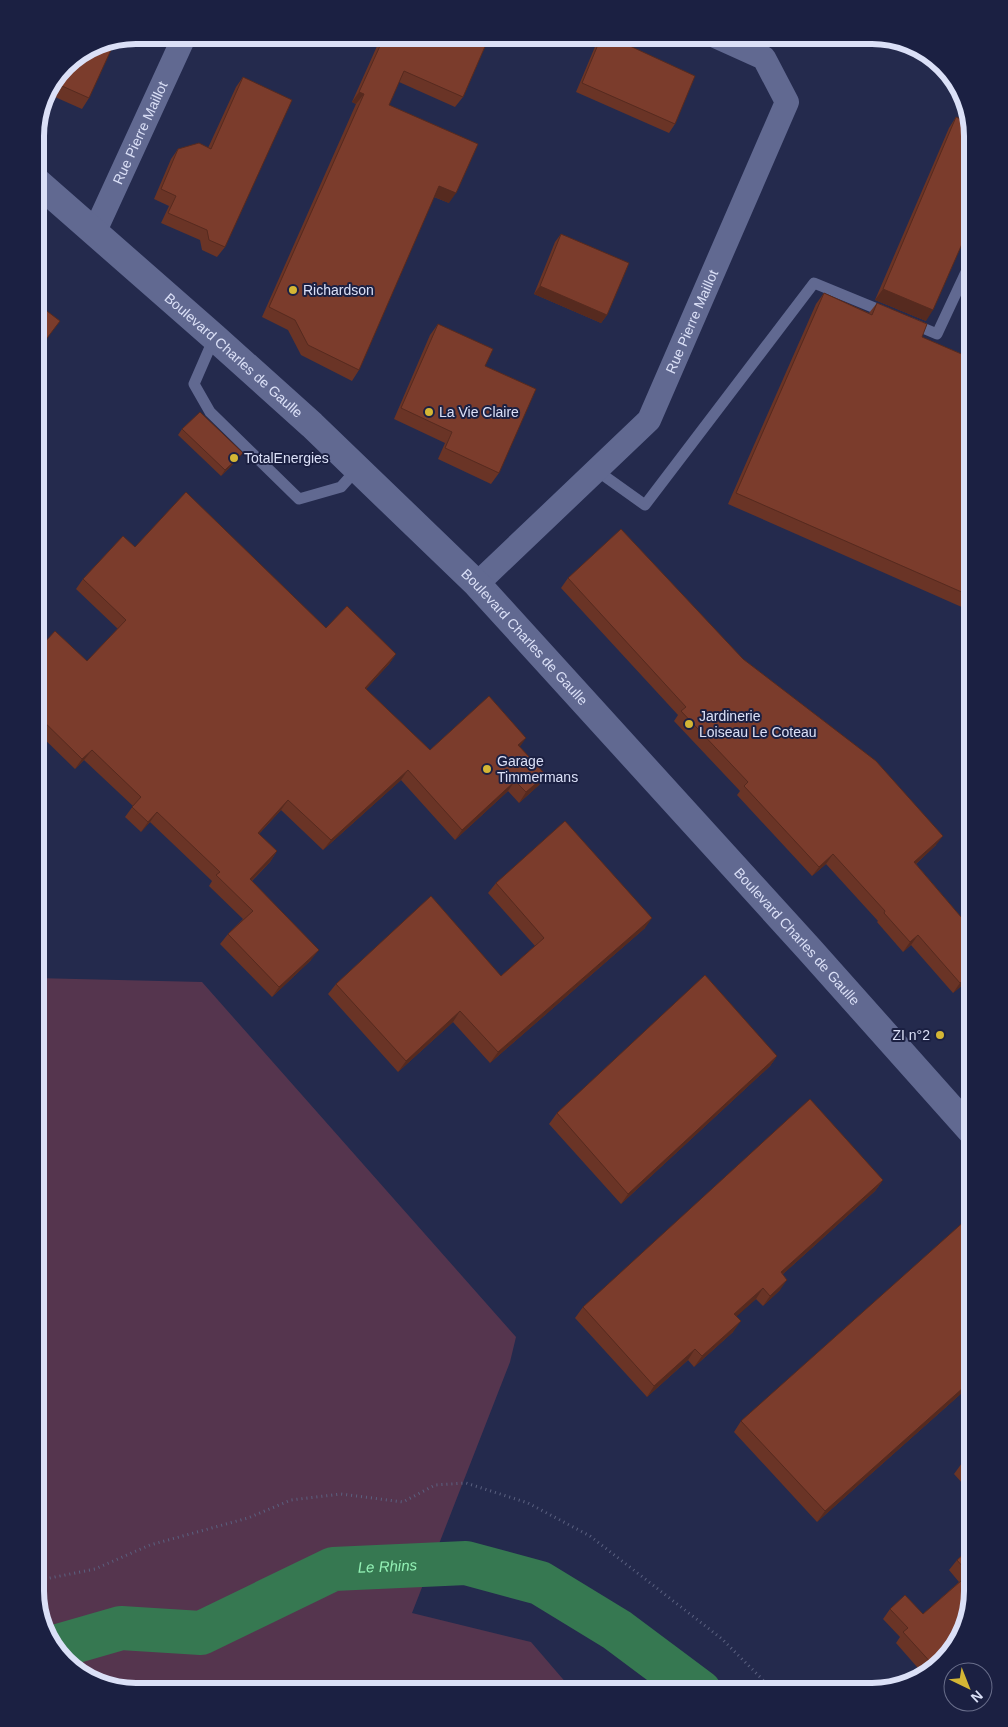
<svg xmlns="http://www.w3.org/2000/svg" width="1008" height="1727" font-family="Arial,sans-serif">
<style>
.green{fill:#55354e}
.lines{fill:none;stroke-linecap:round;stroke-linejoin:round}
.river{stroke:#367851;stroke-width:44}
.path{stroke:#5b6180;stroke-width:3;stroke-dasharray:1 4;stroke-linecap:butt}
.service{stroke:#616991;stroke-width:11}
.minor{stroke:#616991;stroke-width:24}
.tertiary{stroke:#616991;stroke-width:28}
.wall{fill:#6a3426}
.shaded-wall{fill:#562a1f}
.building{fill:#7b3c2c;stroke:#562a1f}
.poi-dot{fill:#d4b635;stroke:#1b2042;stroke-width:2}
.labels{text-anchor:middle;stroke-width:4;stroke-linejoin:round;paint-order:stroke}
.street-label{font-size:14px;fill:#dbe0f7;stroke:#1b2042}
.poi-label{font-size:14px;fill:#dbe0f7;stroke:#1b2042;text-anchor:start}
.water-label{font-size:15px;font-style:italic;fill:#93f1b5;stroke:#1b2042}
.rim{fill:none;stroke:#dbe0f7;stroke-width:6}
</style>
<rect width="100%" height="100%" fill="#242a4d"/>
<path class="green" d="M 35,978 L 202,982 L 516,1337 L 510,1362 L 412,1613 L 531,1642 L 574,1692 L 129,1692 L 80,1675 L 45,1636 L 35,1591 Z"/>
<g class="lines">
<path class="river" id="s1" d="M 55,1647 L 121,1628 L 201,1633 L 333,1569 L 466,1563 L 540,1583 L 617,1630 L 700,1692"/>
<path class="path" d="M 35,1581 L 95,1569 L 150,1545 L 248,1518 L 291,1500 L 341,1494 L 403,1502 L 435,1485 L 466,1483 L 528,1503 L 590,1536 L 722,1639 L 775,1692"/>
<path class="service" d="M 911,323 L 937,334 L 973,257
M 214,338 L 194,384 L 210,412 L 299,499 L 341,487 L 357,469
M 596,470 L 645,505 L 814,283 L 887,313"/>
<g class="minor">
<path id="s2" d="M 95,231 L 185,35"/>
<path id="s3" d="M 477,584 L 649,420 L 787,102 L 764,58 L 713,35"/>
</g>
<path class="tertiary" id="s4" d="M 35,180 L 214,337 L 312,425 L 477,584 L 809,949 L 973,1133"/>
</g>
<path class="wall" d="M 382,35 L 490,35 L 463,97 L 455,107 L 399,82 L 389,105 L 449,203 L 434,197 L 359,370 L 352,381 L 301,355 L 288,330 L 262,317 L 356,104 L 352,102 Z
M 601,35 L 606,35 L 675,124 L 669,133 L 576,92 L 597,42 Z
M 65,64 L 89,98 L 82,109 L 46,93 Z
M 243,77 L 225,247 L 217,257 L 202,250 L 200,240 L 161,223 L 169,206 L 154,199 L 171,159 L 178,149 L 208,148 L 236,87 Z
M 956,117 L 926,321 L 875,300 L 949,128 Z
M 561,234 L 607,315 L 601,323 L 534,294 L 555,242 Z
M 824,293 L 869,313 L 877,303 L 922,337 L 973,359 L 973,612 L 728,504 L 816,304 Z
M 438,324 L 485,366 L 499,473 L 491,484 L 438,459 L 445,443 L 394,419 L 430,335 Z
M 182,429 L 239,458 L 221,476 L 178,435 Z
M 135,547 L 326,628 L 396,654 L 389,664 L 366,689 L 430,750 L 520,747 L 546,775 L 539,785 L 519,803 L 508,791 L 455,840 L 401,780 L 323,850 L 281,810 L 259,834 L 277,851 L 270,862 L 252,881 L 311,960 L 272,997 L 220,944 L 228,934 L 243,919 L 209,886 L 212,881 L 150,822 L 141,832 L 125,817 L 133,806 L 84,760 L 75,769 L 35,730 L 35,653 L 87,661 L 118,629 L 76,589 L 83,579 Z
M 568,578 L 743,659 L 936,845 L 916,864 L 973,931 L 973,976 L 953,993 L 911,945 L 903,952 L 877,922 L 878,921 L 826,864 L 812,876 L 737,795 L 740,791 L 674,721 L 678,715 L 561,588 Z
M 496,883 L 645,928 L 490,1063 L 453,1022 L 398,1072 L 328,994 L 336,984 L 501,976 L 535,946 L 488,893 Z
M 777,1056 L 770,1066 L 621,1204 L 549,1124 L 557,1113 Z
M 883,1180 L 875,1191 L 783,1274 L 780,1290 L 763,1306 L 756,1299 L 736,1316 L 733,1332 L 694,1367 L 688,1360 L 647,1397 L 575,1318 L 583,1307 Z
M 973,1224 L 973,1383 L 817,1522 L 734,1432 L 741,1421 Z
M 973,1453 L 973,1495 L 954,1474 L 962,1463 Z
M 973,1546 L 956,1647 L 924,1675 L 896,1643 L 900,1637 L 883,1619 L 890,1609 L 923,1614 L 959,1582 L 949,1570 L 957,1560 Z"/>
<path class="shaded-wall" d="M 287,35 L 303,35 L 299,40 Z
M 359,92 L 364,94 L 356,104 L 352,102 Z
M 439,186 L 456,193 L 449,203 L 432,196 Z
M 540,286 L 607,315 L 601,323 L 534,294 Z
M 883,289 L 933,310 L 926,321 L 875,300 Z
M 243,453 L 239,458 L 221,476 L 225,470 Z
M 396,654 L 389,664 L 358,698 L 365,688 Z
M 526,738 L 519,748 L 518,745 Z
M 92,750 L 84,760 L 75,769 L 82,759 Z
M 408,770 L 401,780 L 323,850 L 331,840 Z
M 546,775 L 539,785 L 519,803 L 526,792 Z
M 515,781 L 508,791 L 455,840 L 462,830 Z
M 288,800 L 281,810 L 250,843 L 258,833 Z
M 157,812 L 150,822 L 141,832 L 148,822 Z
M 943,836 L 936,845 L 907,872 L 914,862 Z
M 277,851 L 270,862 L 243,889 L 250,879 Z
M 833,854 L 826,864 L 812,876 L 819,867 Z
M 652,918 L 645,928 L 490,1063 L 498,1052 Z
M 918,935 L 911,945 L 903,952 L 910,942 Z
M 319,950 L 311,960 L 272,997 L 279,987 Z
M 973,972 L 973,976 L 953,993 L 960,983 Z
M 460,1011 L 453,1022 L 398,1072 L 406,1061 Z
M 777,1056 L 770,1066 L 621,1204 L 628,1194 Z
M 883,1180 L 875,1191 L 773,1283 L 781,1272 Z
M 787,1280 L 780,1290 L 763,1306 L 770,1296 Z
M 763,1288 L 756,1299 L 727,1325 L 734,1314 Z
M 741,1321 L 733,1332 L 694,1367 L 702,1356 Z
M 695,1349 L 688,1360 L 647,1397 L 654,1386 Z
M 973,1379 L 973,1383 L 817,1522 L 825,1511 Z"/>
<path class="building" d="M 385,35 L 490,35 L 463,97 L 404,71 L 389,105 L 478,144 L 456,193 L 439,186 L 359,370 L 308,345 L 295,320 L 269,307 L 364,94 L 359,92 Z
M 602,35 L 606,35 L 695,76 L 675,124 L 582,83 Z
M 116,39 L 89,98 L 53,82 L 65,64 L 97,43 Z
M 243,77 L 292,100 L 225,247 L 209,240 L 207,230 L 168,213 L 176,196 L 161,189 L 178,149 L 199,143 L 211,149 Z
M 956,117 L 970,123 L 973,136 L 973,219 L 933,310 L 883,289 Z
M 561,234 L 629,263 L 607,315 L 540,286 Z
M 824,293 L 872,315 L 877,303 L 927,324 L 922,337 L 973,359 L 973,597 L 736,493 Z
M 35,302 L 60,321 L 35,354 Z
M 438,324 L 493,349 L 485,366 L 536,389 L 499,473 L 445,448 L 452,432 L 401,408 Z
M 200,412 L 243,453 L 225,470 L 182,429 Z
M 186,492 L 326,628 L 347,606 L 396,654 L 365,688 L 430,750 L 489,696 L 526,738 L 518,745 L 546,775 L 526,792 L 515,781 L 462,830 L 408,770 L 331,840 L 288,800 L 258,833 L 277,851 L 250,879 L 319,950 L 279,987 L 228,934 L 253,911 L 216,875 L 220,872 L 157,812 L 148,822 L 132,807 L 141,797 L 92,750 L 82,759 L 35,713 L 35,653 L 55,631 L 87,661 L 126,620 L 83,579 L 123,536 L 135,547 Z
M 621,529 L 743,659 L 876,761 L 943,836 L 914,862 L 973,931 L 973,972 L 960,983 L 918,935 L 910,942 L 884,913 L 885,911 L 833,854 L 819,867 L 744,786 L 748,782 L 681,711 L 686,707 L 568,578 Z
M 565,821 L 652,918 L 498,1052 L 460,1011 L 406,1061 L 336,984 L 431,896 L 501,976 L 544,938 L 496,883 Z
M 705,975 L 777,1056 L 628,1194 L 557,1113 Z
M 810,1099 L 883,1180 L 781,1272 L 787,1280 L 770,1296 L 763,1288 L 734,1314 L 741,1321 L 702,1356 L 695,1349 L 654,1386 L 583,1307 Z
M 968,1218 L 973,1224 L 973,1379 L 825,1511 L 741,1421 Z
M 973,1453 L 973,1476 L 962,1463 Z
M 973,1546 L 973,1591 L 956,1647 L 934,1666 L 903,1632 L 908,1628 L 890,1609 L 905,1595 L 923,1614 L 969,1574 L 957,1560 Z"/>
<g class="poi-dot">
<circle cx="293" cy="290" r="5"/>
<circle cx="429" cy="412" r="5"/>
<circle cx="234" cy="458" r="5"/>
<circle cx="689" cy="724" r="5"/>
<circle cx="487" cy="769" r="5"/>
<circle cx="940" cy="1035" r="5"/>
</g>
<g class="labels">
<g class="street-label">
<text dy="5" stroke="none"><textPath href="#s2" startOffset="108">Rue Pierre Maillot</textPath></text>
<text dy="5" stroke="none"><textPath href="#s3" startOffset="345">Rue Pierre Maillot</textPath></text>
<text dy="5" stroke="none"><textPath href="#s4" startOffset="265">Boulevard Charles de Gaulle</textPath></text>
<text dy="5" stroke="none"><textPath href="#s4" startOffset="670">Boulevard Charles de Gaulle</textPath></text>
<text dy="5" stroke="none"><textPath href="#s4" startOffset="1075">Boulevard Charles de Gaulle</textPath></text>
</g>
<g class="poi-label">
<text x="303" y="295">Richardson</text>
<text x="439" y="417">La Vie Claire</text>
<text x="244" y="463">TotalEnergies</text>
<text x="699" y="721">Jardinerie<tspan x="699" dy="16">Loiseau Le Coteau</tspan></text>
<text x="497" y="766">Garage<tspan x="497" dy="16">Timmermans</tspan></text>
<text x="930" y="1040" text-anchor="end">ZI n°2</text>
</g>
<g class="water-label">
<text dy="5" stroke="none"><textPath href="#s1" startOffset="350">Le Rhins</textPath></text>
</g>
</g>
<path d="M0 0H1008V1727H0ZM136 44H872A92 92 0 0 1 964 136V1591A92 92 0 0 1 872 1683H136A92 92 0 0 1 44 1591V136A92 92 0 0 1 136 44Z" fill="#1b2042" fill-rule="evenodd"/>
<path class="rim" d="M136 44H872A92 92 0 0 1 964 136V1591A92 92 0 0 1 872 1683H136A92 92 0 0 1 44 1591V136A92 92 0 0 1 136 44Z"/>
<g transform="translate(968 1687) rotate(137)"><circle r="24" fill="#1b2042" stroke="#686d8a"/>
<path d="M0-4L9 19L0 12L-9 19Z" fill="#d4b635"/>
<text y="-8" font-size="14" font-weight="bold" text-anchor="middle" fill="#dbe0f7">N</text>
</g>
</svg>
